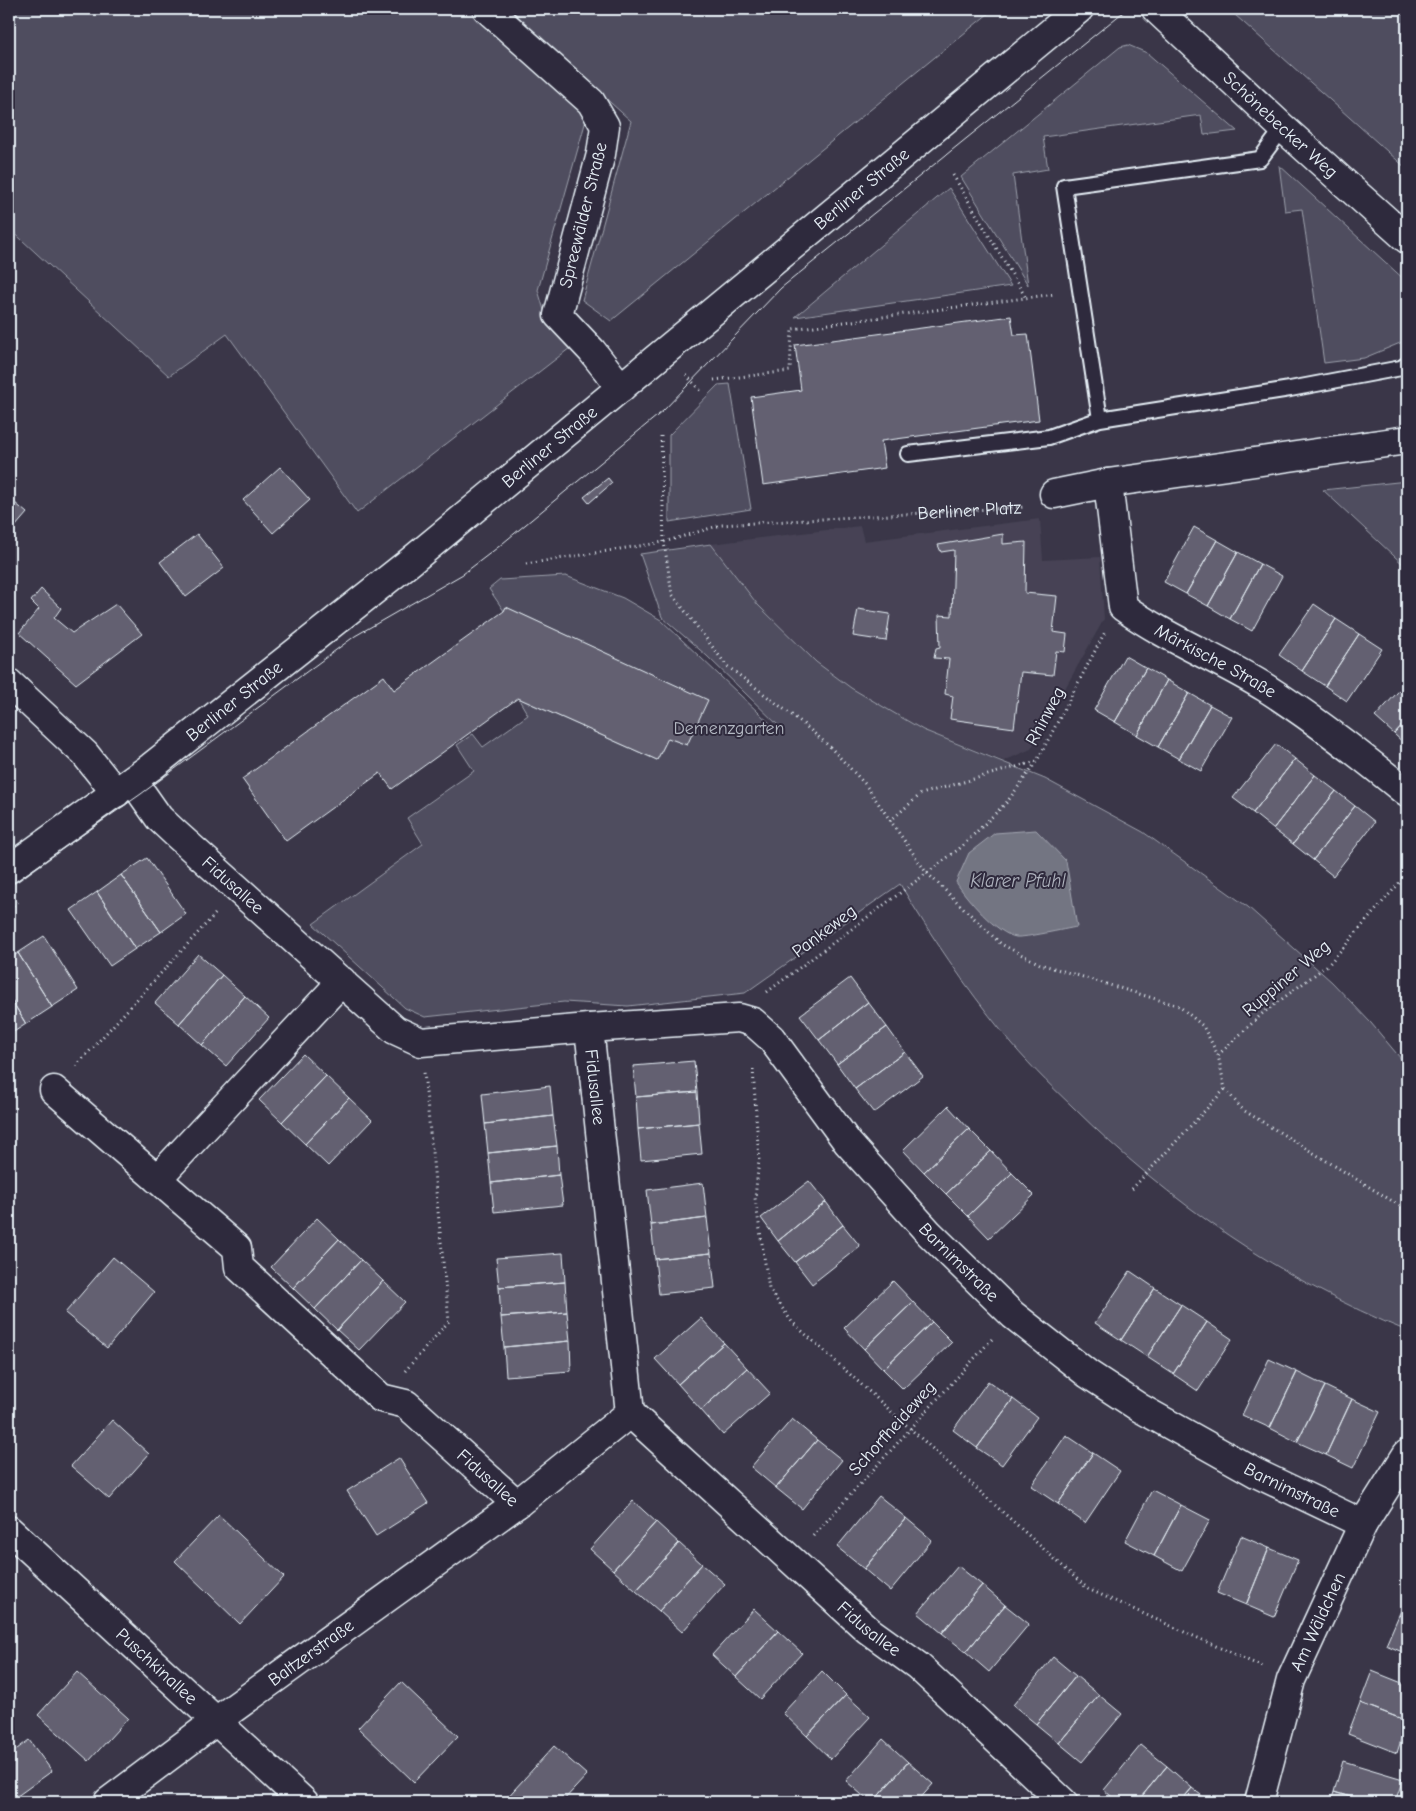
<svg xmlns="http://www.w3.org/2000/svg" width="1416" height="1811" font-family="'Comic Neue',sans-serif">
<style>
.built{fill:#464354}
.green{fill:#504e5f;stroke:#9ca0ac}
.water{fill:#737482;stroke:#a2a6b1}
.building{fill:#636171;stroke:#e8f1f8}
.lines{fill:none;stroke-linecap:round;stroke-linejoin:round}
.lane-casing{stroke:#e8f1f8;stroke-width:18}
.street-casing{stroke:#e8f1f8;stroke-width:31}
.secondary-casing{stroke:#e8f1f8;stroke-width:31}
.path{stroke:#e8f1f8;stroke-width:3;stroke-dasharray:1 4;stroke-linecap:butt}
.lane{stroke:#2f2a3d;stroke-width:14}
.street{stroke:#2f2a3d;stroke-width:28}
.secondary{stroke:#2f2a3d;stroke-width:28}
.tram{stroke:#e8f1f8;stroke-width:1}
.labels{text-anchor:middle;stroke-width:4;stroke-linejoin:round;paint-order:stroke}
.street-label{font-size:18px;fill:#e8f1f8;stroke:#2f2a3d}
.park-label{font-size:18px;fill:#b3b8c2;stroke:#2f2a3d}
.water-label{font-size:19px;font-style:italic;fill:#aeb2bd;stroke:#2f2a3d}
</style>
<rect width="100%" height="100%" fill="#3a3648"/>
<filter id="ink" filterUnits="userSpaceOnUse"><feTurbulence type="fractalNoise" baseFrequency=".02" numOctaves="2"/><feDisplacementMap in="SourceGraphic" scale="10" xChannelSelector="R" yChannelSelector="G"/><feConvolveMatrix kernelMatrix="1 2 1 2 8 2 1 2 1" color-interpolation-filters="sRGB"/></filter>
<g filter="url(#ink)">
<path class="built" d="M 1040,519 L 1043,560 L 1100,557 L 1104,619 L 1031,749 L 1004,761 L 923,730 L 851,688 L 816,662 L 758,605 L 711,544 L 860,526 L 864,541 Z"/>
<path class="green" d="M 9,9 L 473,9 L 588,113 L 538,290 L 546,317 L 570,348 L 357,513 L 227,334 L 169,376 L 9,228 Z
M 506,9 L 994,9 L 611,321 L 582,300 L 631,121 Z
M 1235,9 L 1407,9 L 1407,169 L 1234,14 Z
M 1128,45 L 1147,53 L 1237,131 L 1204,135 L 1201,115 L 1043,137 L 1048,169 L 1013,175 L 1028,285 L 961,177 L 1120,47 Z
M 1279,165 L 1407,282 L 1405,341 L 1364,358 L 1324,363 L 1302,209 L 1285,211 Z
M 949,188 L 1011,286 L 795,317 Z
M 730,384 L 751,509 L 669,522 L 669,435 L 718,385 Z
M 1407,481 L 1407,568 L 1323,490 Z
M 711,544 L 758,605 L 816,662 L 851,688 L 923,730 L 1045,779 L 1143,832 L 1248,907 L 1332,982 L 1371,1023 L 1407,1066 L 1407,1331 C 1281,1280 1169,1202 1073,1107 C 1049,1084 1024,1060 1003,1033 C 965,986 931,936 900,884 L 745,993 L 628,1006 L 564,1002 L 425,1017 L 405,1008 L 313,924 L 423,844 L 407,818 L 474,771 L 457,745 L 473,734 L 483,747 L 528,715 L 518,698 L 657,760 L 668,738 L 687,745 L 707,700 L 506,607 L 504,611 L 489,589 L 500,580 L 566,576 L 623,598 L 661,620 L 778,731 L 781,728 L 707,656 L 662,617 L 640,554 Z"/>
<path class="water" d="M 1036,830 L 1066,861 L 1077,927 C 1065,929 1025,938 1016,937 C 997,934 966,898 956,882 L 969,853 L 995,833 Z"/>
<path class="building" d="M 1011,316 L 1014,335 L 1028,334 L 1039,420 L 881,441 L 885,468 L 763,485 L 751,397 L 801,390 L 795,345 Z
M 280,467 L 310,500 L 273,533 L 243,500 Z
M 608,478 L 612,483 L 589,503 L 584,497 Z
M 9,498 L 27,513 L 9,534 Z
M 1194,527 L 1217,540 L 1186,594 L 1164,582 Z
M 197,534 L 224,568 L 186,597 L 160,562 Z
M 1003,534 L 1003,544 L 1026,542 L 1025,593 L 1057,596 L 1053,632 L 1067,634 L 1065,652 L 1056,651 L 1053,675 L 1021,672 L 1014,728 L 950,719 L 953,696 L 945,694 L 949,659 L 934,658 L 936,648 L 940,647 L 939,615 L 952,616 L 954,550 L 941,552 L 938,545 Z
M 1217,540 L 1238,552 L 1208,606 L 1186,594 Z
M 1238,552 L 1260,564 L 1230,619 L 1208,606 Z
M 1260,564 L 1282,576 L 1252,631 L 1230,619 Z
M 41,589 L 61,608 L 54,618 L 72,633 L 116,604 L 142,634 L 76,684 L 19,633 L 39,609 L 31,601 Z
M 1314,604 L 1336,619 L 1302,671 L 1279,655 Z
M 506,607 L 708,700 L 687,745 L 668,738 L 657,760 L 518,698 L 392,789 L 380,773 L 286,841 L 242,779 L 384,676 L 394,690 L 504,611 Z
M 858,609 L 890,614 L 886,641 L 853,636 Z
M 1336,619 L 1359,634 L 1325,686 L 1302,671 Z
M 1359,634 L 1382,649 L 1347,701 L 1325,686 Z
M 1125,656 L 1146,668 L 1115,722 L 1094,710 Z
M 1146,668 L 1167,680 L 1137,735 L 1115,722 Z
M 1167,680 L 1189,693 L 1158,747 L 1137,735 Z
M 1407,682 L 1407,720 L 1394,734 L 1375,717 Z
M 1189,693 L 1210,705 L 1179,759 L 1158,747 Z
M 1210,705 L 1232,717 L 1201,771 L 1179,759 Z
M 1407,720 L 1407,746 L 1394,734 Z
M 1276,744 L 1295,759 L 1253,813 L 1233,798 Z
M 1295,759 L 1315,775 L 1273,829 L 1253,813 Z
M 1315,775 L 1336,791 L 1293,844 L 1273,829 Z
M 1336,791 L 1355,806 L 1313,860 L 1293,844 Z
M 1355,806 L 1375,822 L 1333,876 L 1313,860 Z
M 147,858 L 186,914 L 161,932 L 121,875 Z
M 121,875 L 161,932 L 135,949 L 97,892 Z
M 97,892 L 135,949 L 110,966 L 71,910 Z
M 44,936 L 78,990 L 52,1007 L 18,953 Z
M 18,953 L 52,1007 L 26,1024 L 9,996 L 9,959 Z
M 198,954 L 222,975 L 179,1024 L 155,1003 Z
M 222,975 L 245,996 L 202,1045 L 179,1024 Z
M 850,978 L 868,1002 L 819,1040 L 800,1015 Z
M 9,996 L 26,1024 L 9,1035 Z
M 245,996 L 269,1018 L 226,1066 L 202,1045 Z
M 868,1002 L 887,1027 L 837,1064 L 819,1040 Z
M 887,1027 L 905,1052 L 855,1089 L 837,1064 Z
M 905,1052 L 923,1076 L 874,1113 L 855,1089 Z
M 303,1054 L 326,1076 L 282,1122 L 259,1100 Z
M 694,1061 L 697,1092 L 636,1097 L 633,1066 Z
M 326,1076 L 349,1098 L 305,1144 L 282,1122 Z
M 550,1086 L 553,1116 L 485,1124 L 482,1094 Z
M 697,1092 L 699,1123 L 638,1129 L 636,1097 Z
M 349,1098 L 372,1120 L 328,1166 L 305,1144 Z
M 948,1106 L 969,1129 L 924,1172 L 903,1150 Z
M 553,1116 L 557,1146 L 488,1153 L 485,1124 Z
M 699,1123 L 702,1154 L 641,1160 L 638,1129 Z
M 969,1129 L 991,1151 L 946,1194 L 924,1172 Z
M 557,1146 L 559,1175 L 491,1183 L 488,1153 Z
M 991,1151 L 1012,1173 L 968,1216 L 946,1194 Z
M 1012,1173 L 1034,1195 L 989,1238 L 968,1216 Z
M 559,1175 L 563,1205 L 494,1212 L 491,1183 Z
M 809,1181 L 826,1202 L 778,1241 L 761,1218 Z
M 703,1183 L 707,1218 L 651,1225 L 647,1190 Z
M 826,1202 L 843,1225 L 795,1262 L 778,1241 Z
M 317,1218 L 339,1239 L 293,1288 L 271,1267 Z
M 707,1218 L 711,1253 L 655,1259 L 651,1225 Z
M 843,1225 L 860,1246 L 812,1284 L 795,1262 Z
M 339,1239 L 361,1260 L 315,1309 L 293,1288 Z
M 563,1253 L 565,1282 L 499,1287 L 496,1258 Z
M 711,1253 L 715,1288 L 659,1294 L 655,1259 Z
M 113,1257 L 154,1292 L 107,1348 L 65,1313 Z
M 361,1260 L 383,1281 L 337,1330 L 315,1309 Z
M 1130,1271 L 1155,1288 L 1121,1340 L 1095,1323 Z
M 383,1281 L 405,1302 L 359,1350 L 337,1330 Z
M 893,1281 L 913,1302 L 864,1349 L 844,1328 Z
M 565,1282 L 567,1312 L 501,1317 L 499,1287 Z
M 1155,1288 L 1181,1305 L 1147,1357 L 1121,1340 Z
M 913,1302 L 932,1322 L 883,1369 L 864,1349 Z
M 1181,1305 L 1207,1322 L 1173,1374 L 1147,1357 Z
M 567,1312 L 570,1341 L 504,1347 L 501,1317 Z
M 701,1318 L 724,1343 L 678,1384 L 655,1359 Z
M 932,1322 L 952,1342 L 903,1389 L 883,1369 Z
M 1207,1322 L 1232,1339 L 1198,1391 L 1173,1374 Z
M 570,1341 L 571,1371 L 506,1376 L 504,1347 Z
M 724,1343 L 747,1368 L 701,1410 L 678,1384 Z
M 1269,1359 L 1297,1372 L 1270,1428 L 1242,1415 Z
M 747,1368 L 770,1393 L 723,1435 L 701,1410 Z
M 1297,1372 L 1325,1386 L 1297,1442 L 1270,1428 Z
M 988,1381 L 1013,1399 L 977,1448 L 953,1430 Z
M 1325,1386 L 1352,1399 L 1326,1455 L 1297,1442 Z
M 1013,1399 L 1037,1417 L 1002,1465 L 977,1448 Z
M 1352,1399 L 1380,1412 L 1353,1468 L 1326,1455 Z
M 792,1419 L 817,1440 L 776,1488 L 751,1467 Z
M 112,1420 L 149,1454 L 109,1499 L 71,1466 Z
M 1066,1435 L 1093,1453 L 1058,1504 L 1031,1486 Z
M 817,1440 L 842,1460 L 802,1509 L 776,1488 Z
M 1093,1453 L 1120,1471 L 1085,1523 L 1058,1504 Z
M 399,1458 L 428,1503 L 376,1536 L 347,1491 Z
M 1152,1490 L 1181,1505 L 1154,1556 L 1125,1541 Z
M 879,1496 L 906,1518 L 864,1569 L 837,1547 Z
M 633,1501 L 656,1522 L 613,1570 L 590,1549 Z
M 1181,1505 L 1210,1520 L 1182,1571 L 1154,1556 Z
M 219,1515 L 284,1577 L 240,1624 L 175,1561 Z
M 906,1518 L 932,1540 L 890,1591 L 864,1569 Z
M 656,1522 L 679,1543 L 636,1591 L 613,1570 Z
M 1241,1536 L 1269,1548 L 1246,1605 L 1217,1593 Z
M 679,1543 L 702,1564 L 659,1611 L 636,1591 Z
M 1269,1548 L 1298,1560 L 1274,1617 L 1246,1605 Z
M 702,1564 L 725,1584 L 682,1632 L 659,1611 Z
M 958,1566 L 982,1585 L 942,1633 L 918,1613 Z
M 982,1585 L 1005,1605 L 966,1652 L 942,1633 Z
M 1407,1597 L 1407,1619 L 1399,1615 Z
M 1005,1605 L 1029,1624 L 989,1672 L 966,1652 Z
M 754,1609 L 778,1631 L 736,1677 L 712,1655 Z
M 1399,1615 L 1407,1619 L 1407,1654 L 1386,1645 Z
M 778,1631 L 802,1653 L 760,1699 L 736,1677 Z
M 1053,1657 L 1076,1676 L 1036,1724 L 1013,1705 Z
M 822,1671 L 846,1695 L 807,1736 L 783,1713 Z
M 1372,1671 L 1407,1685 L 1407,1721 L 1360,1703 Z
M 77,1672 L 128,1718 L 89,1761 L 38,1715 Z
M 1076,1676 L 1099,1695 L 1059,1743 L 1036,1724 Z
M 401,1682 L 458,1736 L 414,1782 L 358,1728 Z
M 846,1695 L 870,1717 L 831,1759 L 807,1736 Z
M 1099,1695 L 1122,1714 L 1082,1762 L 1059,1743 Z
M 1360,1703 L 1407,1721 L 1397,1753 L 1348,1734 Z
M 883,1739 L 908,1762 L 873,1802 L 870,1802 L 846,1781 Z
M 29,1740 L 52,1771 L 9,1802 L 9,1755 Z
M 1141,1745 L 1167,1766 L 1137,1802 L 1118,1802 L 1104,1790 Z
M 554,1746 L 587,1775 L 562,1802 L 506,1802 L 504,1801 Z
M 1343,1761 L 1403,1779 L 1395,1802 L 1367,1802 L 1334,1792 Z
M 908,1762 L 933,1784 L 917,1802 L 873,1802 Z
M 1167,1766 L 1192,1788 L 1180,1802 L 1137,1802 Z
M 1192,1788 L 1210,1802 L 1180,1802 Z
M 1334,1792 L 1367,1802 L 1331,1802 Z"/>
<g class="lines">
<g class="lane-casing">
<path id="lane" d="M 1283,128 L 1260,159 L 1064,186 L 1100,419 L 1290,389 L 1401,368 L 1407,364
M 908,454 L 1049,437 L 1100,419"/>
</g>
<g class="street-casing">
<g id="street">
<path d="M 487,9 L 591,102 L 605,126 L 601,154 L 558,315 L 592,351 L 621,388"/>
<path id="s2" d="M 1108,483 L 1123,607 C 1167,639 1220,659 1266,688 C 1316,720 1362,756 1407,793"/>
<path d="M 1054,494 L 1108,483 L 1407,440"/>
<path d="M 9,683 L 85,754 L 116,793"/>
<path id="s3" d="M 133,781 L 159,818 L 175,833 L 395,1030 L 421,1042 L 589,1028 L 630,1413 L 868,1630 L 918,1666 L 1063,1802"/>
<path id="s4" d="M 589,1028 L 739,1018 L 753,1022 L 771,1038 L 848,1143 L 929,1233 L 1013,1315 L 1088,1374 L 1140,1408 L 1256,1473 L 1363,1524"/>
<path id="s5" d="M 54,1090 L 237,1248 L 239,1267 L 381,1398 L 406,1404 L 517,1504"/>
<path d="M 157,1179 L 342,981"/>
<path id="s6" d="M 9,1530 L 304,1802"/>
<path id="s7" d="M 108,1802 L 216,1721 L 517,1504 L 630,1413"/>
<path id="s8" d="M 1259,1802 L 1291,1680 L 1363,1524 L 1407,1454"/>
</g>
</g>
<g class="secondary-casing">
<g id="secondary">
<path id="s9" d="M 1156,9 L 1283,128 L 1407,239"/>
<path id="s10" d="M 9,869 L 151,767 L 411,561 L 1079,9"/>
</g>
</g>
<g class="path">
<path d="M 953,175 L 1026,298"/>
<path d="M 686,375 L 703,393"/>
<path d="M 714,380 L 790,371 L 792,329 L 1055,294"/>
<path d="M 661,436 L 664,542 L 672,594 L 727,666 L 801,722 L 830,747 L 865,784 L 926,872 L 1001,944 L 1040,964 L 1179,1006 L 1203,1026 L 1218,1055 L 1225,1089 L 1243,1110 L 1407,1210"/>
<path id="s1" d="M 526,564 L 664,542 L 721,525 L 1025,507"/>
<path d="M 890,821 L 921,794 L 1037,761 L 1105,632"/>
<path d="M 9,908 L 21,900"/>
<path d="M 767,992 L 959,849 L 1007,802 L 1037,761"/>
<path d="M 1218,1055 L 1262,1014 L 1329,964 L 1407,874"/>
<path d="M 76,1066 L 217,912"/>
<path d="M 753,1069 L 759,1160 L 755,1198 L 769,1289 L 792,1322 L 1088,1589 L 1263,1667"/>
<path d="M 1132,1189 L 1225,1089"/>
<path d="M 405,1371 L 449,1321 L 424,1072"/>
<path d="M 813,1536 L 992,1339"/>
</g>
<use href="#lane" class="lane"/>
<use href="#street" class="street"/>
<use href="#secondary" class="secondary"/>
<path class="tram" d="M 9,886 L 141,794 L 355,636 L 463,574 L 497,548 L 663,411 L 781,288 L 1127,9"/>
</g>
</g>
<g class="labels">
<g class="street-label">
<text dy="6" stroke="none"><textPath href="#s9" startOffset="170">Schönebecker Weg</textPath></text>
<text dy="6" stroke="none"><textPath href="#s10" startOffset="1091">Berliner Straße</textPath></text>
<text transform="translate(583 215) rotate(-76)" y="6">Spreewälder Straße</text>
<text dy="6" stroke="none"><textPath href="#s10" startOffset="686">Berliner Straße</textPath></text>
<text dy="6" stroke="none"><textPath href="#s1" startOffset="448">Berliner Platz</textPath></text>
<text dy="6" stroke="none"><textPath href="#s2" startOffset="232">Märkische Straße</textPath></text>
<text dy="6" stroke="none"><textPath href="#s10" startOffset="281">Berliner Straße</textPath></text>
<text transform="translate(1045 716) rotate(-62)" y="6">Rhinweg</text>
<text dy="6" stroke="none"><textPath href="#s3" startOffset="145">Fidusallee</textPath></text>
<text transform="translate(824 931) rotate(-37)" y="6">Pankeweg</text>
<text transform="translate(1286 978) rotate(-40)" y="6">Ruppiner Weg</text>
<text dy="6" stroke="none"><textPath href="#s3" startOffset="619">Fidusallee</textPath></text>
<text dy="6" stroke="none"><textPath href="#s4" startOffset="482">Barnimstraße</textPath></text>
<text transform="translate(892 1428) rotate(-48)" y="6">Schorfheideweg</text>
<text dy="6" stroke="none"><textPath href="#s5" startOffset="590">Fidusallee</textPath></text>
<text dy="6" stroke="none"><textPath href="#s4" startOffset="888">Barnimstraße</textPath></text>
<text dy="6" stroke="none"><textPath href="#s8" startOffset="190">Am Wäldchen</textPath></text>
<text dy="6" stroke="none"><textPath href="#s3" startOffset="1269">Fidusallee</textPath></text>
<text dy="6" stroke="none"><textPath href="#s7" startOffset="252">Baltzerstraße</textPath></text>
<text dy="6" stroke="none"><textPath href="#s6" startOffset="201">Puschkinallee</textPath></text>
</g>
<g class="park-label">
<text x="729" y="734">Demenzgarten</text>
</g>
<g class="water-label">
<text x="1018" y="887">Klarer Pfuhl</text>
</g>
</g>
<rect width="1416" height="1811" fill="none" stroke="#2f2a3d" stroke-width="30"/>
<rect x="15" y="15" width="1386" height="1781" fill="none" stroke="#e8f1f8" stroke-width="2" filter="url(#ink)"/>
</svg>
